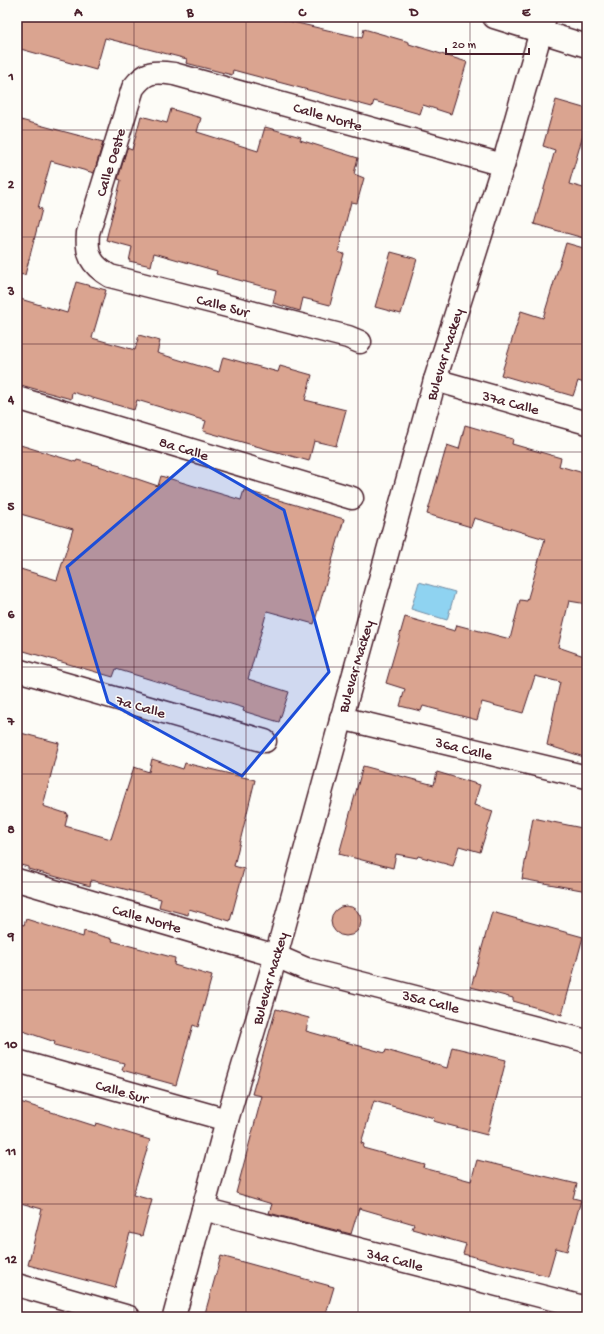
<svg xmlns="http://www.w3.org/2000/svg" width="604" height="1334" font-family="'Gochi Hand',sans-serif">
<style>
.water{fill:#8fd3f1;stroke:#738ba2}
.building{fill:#daa490;stroke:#4a1f2b}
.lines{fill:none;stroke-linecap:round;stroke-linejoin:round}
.minor-casing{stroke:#4a1f2b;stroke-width:25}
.tertiary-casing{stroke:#4a1f2b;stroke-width:25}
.secondary-casing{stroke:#4a1f2b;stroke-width:25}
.minor{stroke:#fdfcf7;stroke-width:22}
.tertiary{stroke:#fdfcf7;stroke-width:22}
.secondary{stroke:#fdfcf7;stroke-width:22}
.marked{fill:#1d4ed8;fill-opacity:0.2;stroke:#1d4ed8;stroke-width:3;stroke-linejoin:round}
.grid{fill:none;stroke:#4a1f2b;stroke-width:1;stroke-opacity:0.55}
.labels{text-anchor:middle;stroke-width:3;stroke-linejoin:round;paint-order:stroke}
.street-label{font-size:15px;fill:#4a1f2b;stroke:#fdfcf7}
.neatline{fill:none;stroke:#4a1f2b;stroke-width:1.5}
.grid-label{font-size:13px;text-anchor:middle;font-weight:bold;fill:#4a1f2b}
</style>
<rect width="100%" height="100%" fill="#fdfcf7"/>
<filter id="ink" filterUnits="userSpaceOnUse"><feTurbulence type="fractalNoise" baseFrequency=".025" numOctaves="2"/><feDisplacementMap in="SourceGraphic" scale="8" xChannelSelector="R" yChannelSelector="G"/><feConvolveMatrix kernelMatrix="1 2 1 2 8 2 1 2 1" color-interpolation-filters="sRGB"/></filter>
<g filter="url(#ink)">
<path class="water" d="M 419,582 L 455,592 L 447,620 L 411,609 Z"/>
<path class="building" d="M 22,17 L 271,17 L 362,38 L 364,29 L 409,42 L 409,44 L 467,62 L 451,114 L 423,105 L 420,114 L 374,101 L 372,107 L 233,70 L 232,75 L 186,63 L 187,59 L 105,38 L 96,70 L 17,48 L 17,34 Z
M 556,100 L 587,109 L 587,121 L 569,184 L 587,189 L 587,239 L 534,224 L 555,150 L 543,146 Z
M 171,109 L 201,118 L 197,132 L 258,151 L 265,127 L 301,137 L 300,140 L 358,158 L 354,174 L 364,178 L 357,203 L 351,202 L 338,252 L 344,254 L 330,305 L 303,298 L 300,311 L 273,303 L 276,290 L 216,274 L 217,271 L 154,253 L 151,266 L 129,261 L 132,247 L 106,240 L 121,180 L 118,179 L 127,148 L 132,150 L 141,116 L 167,123 Z
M 17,119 L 103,142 L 94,173 L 51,161 L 38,208 L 42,209 L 25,275 L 17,274 Z
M 566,243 L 587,249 L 587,384 L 578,381 L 573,396 L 501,375 L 521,311 L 543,318 Z
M 391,252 L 417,259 L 401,314 L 375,307 Z
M 76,282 L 106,290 L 92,338 L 135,350 L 139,335 L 160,341 L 157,353 L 219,372 L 223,357 L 278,372 L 280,366 L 312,375 L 305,400 L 346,410 L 336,446 L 314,441 L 309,461 L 203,431 L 206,421 L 137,400 L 134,410 L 72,392 L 71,399 L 17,384 L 17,298 L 67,313 Z
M 465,425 L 513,439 L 512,444 L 561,458 L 559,466 L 587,474 L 587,604 L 569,601 L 558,647 L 587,657 L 587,758 L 547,745 L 560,682 L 535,676 L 523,713 L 482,702 L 477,720 L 423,706 L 421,711 L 400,706 L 405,689 L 386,683 L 405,617 L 455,631 L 457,625 L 510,639 L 520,600 L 527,601 L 545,539 L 474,518 L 471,527 L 427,514 L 447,445 L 459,449 Z
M 17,444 L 76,462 L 77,460 L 102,467 L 158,486 L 161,476 L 241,500 L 244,490 L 344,519 L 314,624 L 267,611 L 248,679 L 289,692 L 279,722 L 243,711 L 244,708 L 116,669 L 113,677 L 17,649 L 17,568 L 57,580 L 73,529 L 17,513 Z
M 17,732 L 59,743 L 43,806 L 68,814 L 65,826 L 111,839 L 134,767 L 149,772 L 152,759 L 183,769 L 185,763 L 255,780 L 234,866 L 244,869 L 230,921 L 189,909 L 188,915 L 159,907 L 161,899 L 91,880 L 90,886 L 28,869 L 28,867 L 17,864 Z
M 363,766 L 434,785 L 437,772 L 480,785 L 474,805 L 493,811 L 480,852 L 459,846 L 453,866 L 418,856 L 417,858 L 396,854 L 393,868 L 339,854 Z
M 533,818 L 587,829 L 587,891 L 522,879 Z
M331 921a15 15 0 1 1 30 0a15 15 0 1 1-30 0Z
M 492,912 L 583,937 L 562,1015 L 513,1001 L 513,998 L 471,987 Z
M 26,919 L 83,937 L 84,931 L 113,939 L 112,941 L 175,958 L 174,965 L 212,976 L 198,1027 L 193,1025 L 176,1085 L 122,1070 L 124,1063 L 54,1045 L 55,1042 L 17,1029 L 17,923 L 24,925 Z
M 276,1009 L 309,1018 L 306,1031 L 385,1053 L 386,1050 L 447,1068 L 452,1047 L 506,1060 L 487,1135 L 433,1121 L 434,1118 L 374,1101 L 361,1143 L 364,1144 L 363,1148 L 425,1165 L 424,1168 L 471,1181 L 477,1160 L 577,1184 L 573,1198 L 581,1200 L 567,1251 L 556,1248 L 548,1276 L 463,1254 L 466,1244 L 412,1229 L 414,1224 L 359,1208 L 351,1234 L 269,1213 L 272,1204 L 236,1193 L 262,1096 L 252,1094 Z
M 17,1101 L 95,1126 L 96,1123 L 150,1140 L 133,1195 L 152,1200 L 142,1236 L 130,1233 L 115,1288 L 28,1265 L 42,1209 L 17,1202 Z
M 221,1256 L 334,1287 L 325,1317 L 204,1317 Z"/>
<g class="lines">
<g class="minor-casing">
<path id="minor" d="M 360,342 L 348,337 L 110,276 C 91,265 86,255 88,233 L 133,88 C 146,71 153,71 174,74 L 503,165
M 435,380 L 587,423
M 17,398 L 352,498
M 17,670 L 265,741
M 341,718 L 587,777
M 17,880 L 276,956 L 306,969 L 587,1041
M 17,1061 L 227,1120
M 203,1209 L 587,1308
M 17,1285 L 129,1317"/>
</g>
<g class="tertiary-casing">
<path id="tertiary" d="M 494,17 L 587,46"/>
</g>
<g class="secondary-casing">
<path id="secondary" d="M 174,1317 L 227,1120 L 276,956 L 435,380 L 503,165 L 545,17"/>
</g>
<use href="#minor" class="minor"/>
<use href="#tertiary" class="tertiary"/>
<use href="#secondary" class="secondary"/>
</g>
</g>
<path class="marked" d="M 194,458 L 284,510 L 329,672 L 242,776 L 108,702 L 67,567 Z"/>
<path class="grid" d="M 134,17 L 134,1317M 246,17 L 246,1317M 358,17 L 358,1317M 470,17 L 470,1317M 17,130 L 587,130M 17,237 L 587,237M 17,344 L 587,344M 17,452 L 587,452M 17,560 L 587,560M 17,667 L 587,667M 17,774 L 587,774M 17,882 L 587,882M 17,990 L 587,990M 17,1097 L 587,1097M 17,1204 L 587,1204"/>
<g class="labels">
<g class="street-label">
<text transform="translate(328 116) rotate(16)" y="5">Calle Norte</text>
<text transform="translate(110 162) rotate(-73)" y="5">Calle Oeste</text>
<text transform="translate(223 305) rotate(15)" y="5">Calle Sur</text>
<text transform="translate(444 354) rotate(-73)" y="5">Bulevar Mackey</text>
<text transform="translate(511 402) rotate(15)" y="5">37a Calle</text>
<text transform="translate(184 448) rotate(17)" y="5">8a Calle</text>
<text transform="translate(355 666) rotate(-74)" y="5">Bulevar Mackey</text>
<text transform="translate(141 706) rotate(16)" y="5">7a Calle</text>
<text transform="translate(464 748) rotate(14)" y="5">36a Calle</text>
<text transform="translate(147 918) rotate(16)" y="5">Calle Norte</text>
<text transform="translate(269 978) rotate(-74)" y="5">Bulevar Mackey</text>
<text transform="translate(431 1001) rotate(14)" y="5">35a Calle</text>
<text transform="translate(122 1091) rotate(16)" y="5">Calle Sur</text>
<text transform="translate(395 1259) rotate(14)" y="5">34a Calle</text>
</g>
</g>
<rect width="604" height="1334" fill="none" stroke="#fdfcf7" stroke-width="44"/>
<path d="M446 48v6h83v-6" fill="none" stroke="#4a1f2b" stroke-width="2"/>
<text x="452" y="48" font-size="12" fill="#4a1f2b" stroke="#fdfcf7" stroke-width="3" paint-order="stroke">20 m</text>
<rect x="22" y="22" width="560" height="1290" class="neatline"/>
<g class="grid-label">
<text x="78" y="16">A</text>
<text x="190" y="16">B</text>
<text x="302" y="16">C</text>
<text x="414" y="16">D</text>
<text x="526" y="16">E</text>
<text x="11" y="80">1</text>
<text x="11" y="188">2</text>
<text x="11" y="295">3</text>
<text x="11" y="403">4</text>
<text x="11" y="510">5</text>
<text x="11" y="618">6</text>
<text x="11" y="725">7</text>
<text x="11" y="833">8</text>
<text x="11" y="940">9</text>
<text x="11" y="1048">10</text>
<text x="11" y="1155">11</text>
<text x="11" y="1263">12</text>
</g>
</svg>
